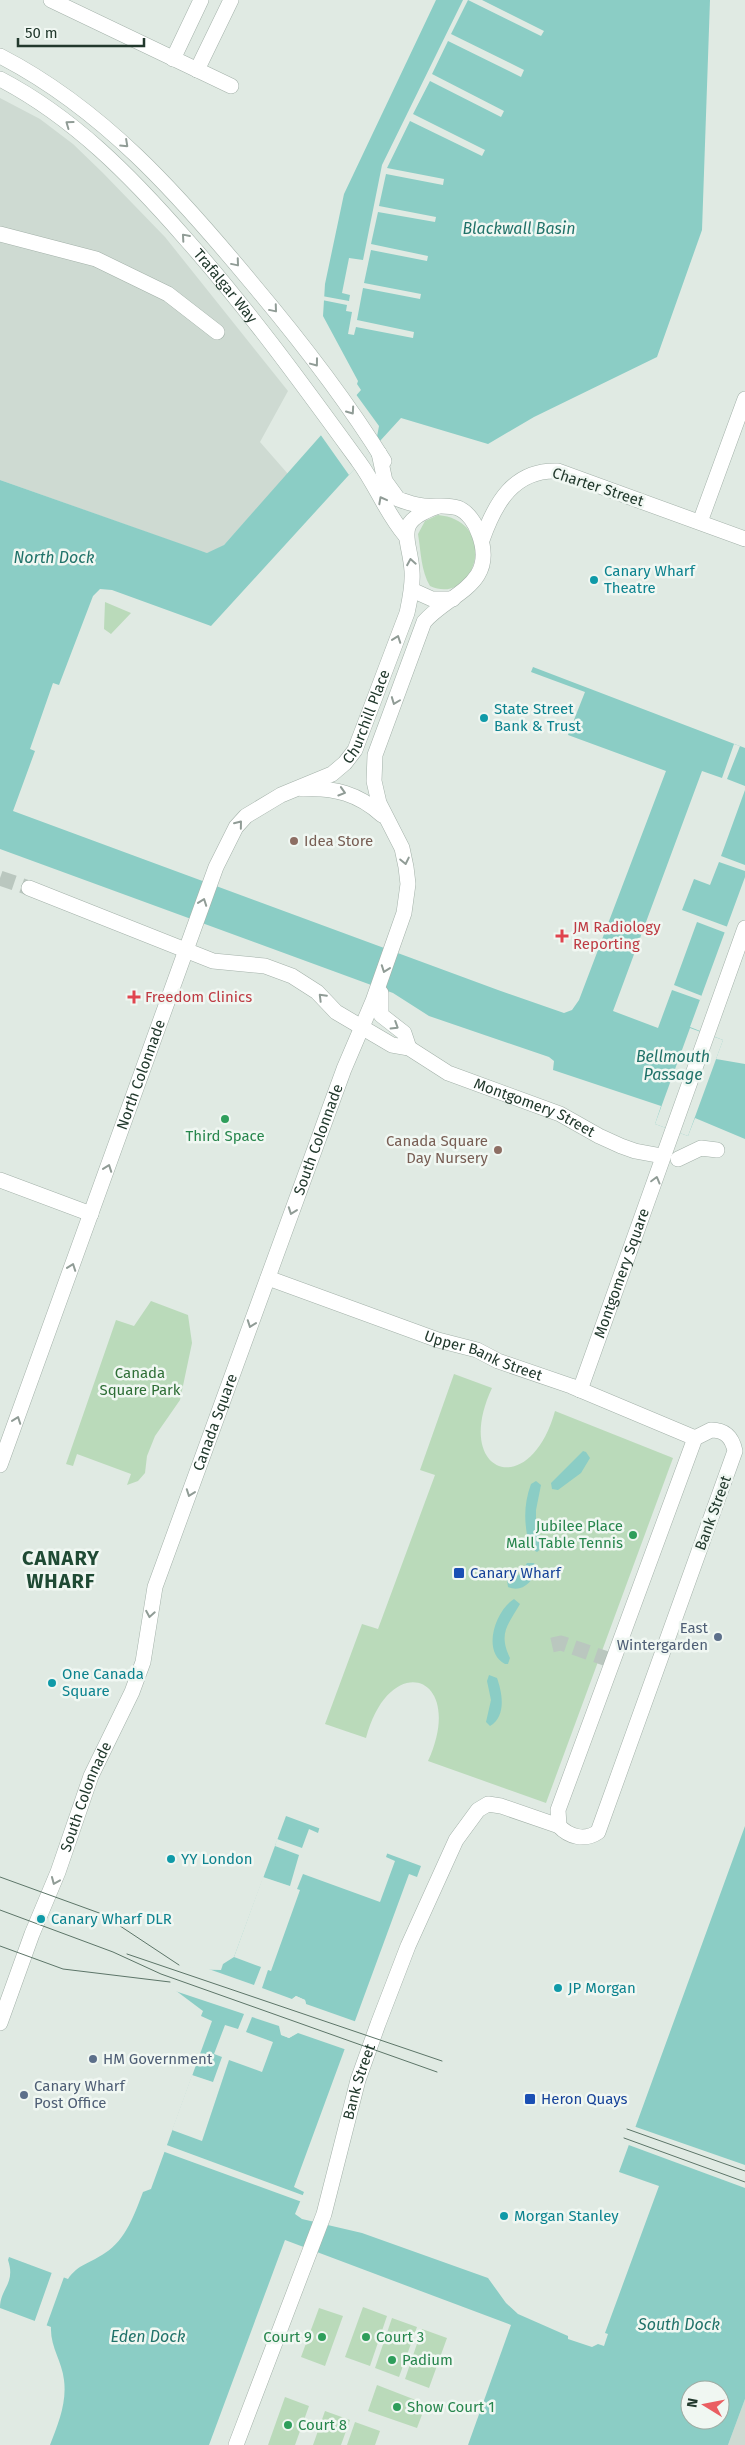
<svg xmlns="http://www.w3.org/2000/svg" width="745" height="2445" font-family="'Fira Sans',sans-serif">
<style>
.built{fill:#cedad2}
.green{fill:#badaba}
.water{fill:#8bcdc5;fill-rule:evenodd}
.pier{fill:#e0eae3;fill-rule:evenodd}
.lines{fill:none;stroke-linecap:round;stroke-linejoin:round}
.minor-tunnel{stroke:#bac7bf;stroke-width:15;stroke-dasharray:15 8;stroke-linecap:butt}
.minor-casing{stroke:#a3b1a9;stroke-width:16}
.minor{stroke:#fff;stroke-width:15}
.tram{stroke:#5c7568;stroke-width:1}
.oneway{stroke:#909c96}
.culture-dot{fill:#0f9aa8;stroke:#f0f7f2;stroke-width:2}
.education-dot{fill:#8d6e63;stroke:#f0f7f2;stroke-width:2}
.health-dot{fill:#e0444e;stroke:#f0f7f2;stroke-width:2}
.leisure-dot{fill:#2e9e5b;stroke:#f0f7f2;stroke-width:2}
.transit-dot{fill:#1a4fb4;stroke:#f0f7f2;stroke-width:2}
.service-dot{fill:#5c6f8a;stroke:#f0f7f2;stroke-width:2}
.labels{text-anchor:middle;stroke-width:5;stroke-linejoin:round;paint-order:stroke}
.street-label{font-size:15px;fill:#22392d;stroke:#f0f7f2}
.culture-label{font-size:15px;fill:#0d838f;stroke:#f0f7f2;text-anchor:start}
.education-label{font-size:15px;fill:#785e54;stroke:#f0f7f2;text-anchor:start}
.health-label{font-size:15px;fill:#be3a42;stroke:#f0f7f2;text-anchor:start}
.leisure-label{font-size:15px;fill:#27864d;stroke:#f0f7f2;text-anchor:start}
.park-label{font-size:15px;fill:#2e6e36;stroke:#f0f7f2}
.transit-label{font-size:15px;fill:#164399;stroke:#f0f7f2;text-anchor:start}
.service-label{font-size:15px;fill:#4e5e75;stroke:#f0f7f2;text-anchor:start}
.water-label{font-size:16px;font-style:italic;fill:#207269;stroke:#f0f7f2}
.district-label{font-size:20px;font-weight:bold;letter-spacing:1px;fill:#1f4a34;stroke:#f0f7f2}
</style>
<rect width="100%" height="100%" fill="#e0eae3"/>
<path class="built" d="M 0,98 L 40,119 L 73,144 L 102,172 L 165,237 L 288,391 L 260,442 L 288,474 L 224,545 L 215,551 L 207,553 L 197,550 L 0,480 Z
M 745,2399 L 745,2445 L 728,2445 Z"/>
<path class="green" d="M 438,515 C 501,521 475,607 430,586 C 421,571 421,552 418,534 L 425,521 Z
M 105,602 L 131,613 L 111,634 L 104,629 Z
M 151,1301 L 188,1315 L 192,1343 L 180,1400 L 155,1436 L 147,1456 L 145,1473 L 138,1481 L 127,1485 L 131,1474 L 77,1454 L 73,1466 L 66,1464 L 116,1320 L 134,1326 Z
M 454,1374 L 492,1388 C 452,1473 529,1503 555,1411 L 673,1458 L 546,1803 L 428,1761 C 467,1675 390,1648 366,1738 L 325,1724 L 362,1624 L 378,1629 L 435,1475 L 420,1470 Z
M 363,2307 L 387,2316 L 370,2366 L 345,2357 Z
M 319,2308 L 343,2316 L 325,2366 L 301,2357 Z
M 392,2318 L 417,2327 L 399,2377 L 375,2368 Z
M 422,2329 L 447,2338 L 429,2388 L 405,2379 Z
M 377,2385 L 426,2404 L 417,2428 L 368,2411 Z
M 285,2397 L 309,2406 L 295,2445 L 268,2445 Z
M 325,2411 L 350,2420 L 341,2445 L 313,2445 Z
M 355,2422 L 380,2431 L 375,2445 L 347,2445 Z"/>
<path class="water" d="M 436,0 L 710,0 L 702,230 L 657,357 L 534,417 L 488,444 L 401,418 L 211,626 L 112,590 L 100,589 L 93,596 L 59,685 L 53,683 L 30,749 L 35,751 L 13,811 L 498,990 L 564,1013 L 572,1010 L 579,1000 L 666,771 L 568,735 L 585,692 L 531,672 L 533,667 L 745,748 L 745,877 L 690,1027 L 723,1040 L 716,1059 L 745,1064 L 745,1139 L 695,1118 L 688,1136 L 655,1124 L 661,1106 L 553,1070 L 554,1061 L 549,1057 L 429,1016 L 393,993 L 0,849 L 0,480 L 207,553 L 224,545 L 361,390 L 357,384 L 358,381 L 323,316 L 325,284 L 344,194 Z
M 583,1451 L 586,1452 L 590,1458 L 581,1473 L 558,1490 L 552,1489 L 551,1483 Z
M 536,1481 L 541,1485 L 536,1510 L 536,1524 L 543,1547 L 537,1552 L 530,1548 C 524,1525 523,1506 531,1484 Z
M 527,1563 L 534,1563 L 537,1570 C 532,1582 522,1593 508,1587 L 507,1580 L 520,1574 Z
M 514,1599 L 520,1604 C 508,1625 498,1633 510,1658 L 508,1664 L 505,1664 C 481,1651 496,1610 514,1599 Z
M 489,1675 L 497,1678 C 502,1692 507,1716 490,1726 L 486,1722 L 491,1700 L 487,1681 Z
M 286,1816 L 421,1866 L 417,1877 L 409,1874 L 294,2187 L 304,2192 L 295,2214 L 302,2219 L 362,2233 L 488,2278 L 506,2303 L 518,2314 L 568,2336 L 568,2339 L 592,2347 L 598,2344 L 604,2346 L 608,2334 L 605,2333 L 659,2186 L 619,2172 L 745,1826 L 745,2399 L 728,2445 L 468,2445 L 511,2325 L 285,2240 L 209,2445 L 50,2445 C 58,2424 67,2403 64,2380 C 62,2361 50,2347 51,2327 L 0,2308 C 0,2288 16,2284 8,2260 L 9,2257 L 68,2279 C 78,2264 91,2263 105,2253 C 126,2240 135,2213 143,2192 L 151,2189 L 212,2021 L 201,2016 L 203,2011 L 175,1990 L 182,1969 L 221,1970 L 223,1964 L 234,1957 ZM 296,1996 L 305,2000 L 307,2008 L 297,2033 L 289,2038 L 282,2035 C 278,2021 284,2005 296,1996 ZM 690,2390 L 720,2390 L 720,2420 L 690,2420 Z"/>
<path class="pier" d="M 463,0 L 482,0 L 544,31 L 541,36 L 468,0 L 451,34 L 524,70 L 521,77 L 448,41 L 432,74 L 504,111 L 501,117 L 430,81 L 413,114 L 485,150 L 482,156 L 410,121 L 387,168 L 444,179 L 443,185 L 386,174 L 379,206 L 436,217 L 435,222 L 378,212 L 371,244 L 428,256 L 427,261 L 371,250 L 364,283 L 421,294 L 420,299 L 363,288 L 357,320 L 414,332 L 413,338 L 356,327 L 354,335 L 348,334 L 352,312 L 346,311 L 347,305 L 322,300 L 322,296 L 349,301 L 350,295 L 342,293 L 349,258 L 363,260 L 382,165 Z
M 355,393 L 379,426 L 375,447 L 349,475 L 320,434 Z
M 734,744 L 740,746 L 727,779 L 745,786 L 745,790 L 721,856 L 745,865 L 745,871 L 719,862 L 710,885 L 694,879 L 682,910 L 728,927 L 726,933 L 697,922 L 674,985 L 702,996 L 700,1000 L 672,990 L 658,1028 L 613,1011 L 702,771 L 722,778 Z
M 690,1028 L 723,1040 L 688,1136 L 655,1124 Z
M 320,1826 L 388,1851 L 386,1857 L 395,1861 L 380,1902 L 303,1874 L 297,1889 L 300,1890 L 271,1971 L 268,1970 L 262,1988 L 292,1999 L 296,1996 L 305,2000 L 306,2004 L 357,2022 L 347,2050 L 298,2033 L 289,2038 L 281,2035 L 279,2026 L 252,2017 L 246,2032 L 273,2042 L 262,2072 L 229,2060 L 202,2141 L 172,2130 L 192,2075 L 213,2082 L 222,2057 L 214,2054 L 225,2025 L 238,2029 L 244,2014 L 172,1990 L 180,1968 L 203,1967 L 254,1985 L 261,1967 L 234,1957 L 263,1877 L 290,1886 L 299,1855 L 275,1846 L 277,1839 L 302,1848 L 309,1829 L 318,1833 ZM 296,1999 L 303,2002 L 304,2008 L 295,2032 L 289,2035 L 284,2033 L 281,2025 L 290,2003 Z
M 633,2126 L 745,2165 L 745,2188 L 626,2144 Z
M 164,2144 L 305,2196 L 302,2202 L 162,2151 L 165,2148 Z
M 52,2272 L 64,2277 L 46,2327 L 34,2323 Z"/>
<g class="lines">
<path class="minor-tunnel" d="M 0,878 L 29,888
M 552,1645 L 561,1643 L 613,1661"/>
<g class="minor-casing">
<g id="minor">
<path d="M 51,0 L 231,86"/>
<path d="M 0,56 C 103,109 178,194 251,282 C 299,339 345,398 384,461"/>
<path d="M 173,59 L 201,0"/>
<path d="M 197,70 L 231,0"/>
<path id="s1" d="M 0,79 C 73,117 131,176 185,238 C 248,309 303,385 359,462 C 376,485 386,513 405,535"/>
<path d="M 0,234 L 96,259 L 168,294 L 217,332"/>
<path d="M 700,522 L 745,399"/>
<path d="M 482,540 C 495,503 514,469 558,471 L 745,539"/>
<path d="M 412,590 L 432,599 L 453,599"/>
<path d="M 303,789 C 334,787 359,794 382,815"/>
<path id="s2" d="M 29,888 L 213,961 L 265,966 L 292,976 L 317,992 L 336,1012 L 392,1045 L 409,1048 L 448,1073 L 560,1114 L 599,1136 L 621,1146 L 635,1151 L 662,1156"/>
<path d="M 381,993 L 381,1015 L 404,1033 L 409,1048"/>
<path d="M 678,1159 L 701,1148 L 717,1150"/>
<path d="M 0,1180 L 91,1214"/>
<path id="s3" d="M 268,1278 L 438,1340 L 477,1350 L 498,1361 L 571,1386 L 695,1438"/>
<path id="s4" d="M 580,1390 L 745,928"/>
<path d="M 711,1430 C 725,1430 732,1437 735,1451 L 598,1832 C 585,1841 569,1837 559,1826 L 558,1810 L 695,1438 Z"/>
<path id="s5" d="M 0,1465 L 216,867 L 236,827 L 246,816 L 281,795 L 332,774 L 345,763 L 355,750 L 407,613 C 410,599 413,586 412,571 C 410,538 392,523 436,507"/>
<path id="s6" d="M 0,2023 L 32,1934 L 58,1872 L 91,1776 L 132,1692 L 143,1662 L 155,1587 L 344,1069 L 373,1001 L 404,913 L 408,884 L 406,867 L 402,848 L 379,803 L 374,781 L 375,755 L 424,622 C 449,593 498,585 479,534 C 476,524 468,512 458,508 C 447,504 435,507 424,506 C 415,505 406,502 398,499 L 385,481 L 379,453"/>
<path id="s7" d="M 236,2445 L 324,2214 L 358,2080 L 378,2024 L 408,1946 L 456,1840 L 478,1810 L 488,1804 L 501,1806 L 559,1826"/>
</g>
</g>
<use href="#minor" class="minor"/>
<path class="tram" d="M 0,1877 L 102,1914 L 179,1965
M 0,1910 L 113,1952 L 161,1974 L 437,2072
M 0,1946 L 63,1969 L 170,1982
M 127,1954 L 442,2061
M 627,2129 L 745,2171
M 624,2138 L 745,2182"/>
</g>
<defs><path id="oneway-chevron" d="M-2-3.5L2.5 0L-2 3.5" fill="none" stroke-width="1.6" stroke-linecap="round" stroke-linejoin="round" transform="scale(1.25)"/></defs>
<g class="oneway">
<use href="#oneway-chevron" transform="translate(69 124) rotate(-144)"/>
<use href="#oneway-chevron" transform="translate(125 144) rotate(43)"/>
<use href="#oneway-chevron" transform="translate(185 237) rotate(-131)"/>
<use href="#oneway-chevron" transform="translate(236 263) rotate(50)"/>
<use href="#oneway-chevron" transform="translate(274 309) rotate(50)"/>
<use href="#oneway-chevron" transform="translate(315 363) rotate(53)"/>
<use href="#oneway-chevron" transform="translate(351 411) rotate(55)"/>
<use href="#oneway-chevron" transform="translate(382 500) rotate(-118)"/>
<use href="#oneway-chevron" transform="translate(411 562) rotate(-100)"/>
<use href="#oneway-chevron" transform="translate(397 639) rotate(-70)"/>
<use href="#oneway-chevron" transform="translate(395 701) rotate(111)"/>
<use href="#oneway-chevron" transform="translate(342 792) rotate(17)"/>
<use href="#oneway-chevron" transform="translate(239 824) rotate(-51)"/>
<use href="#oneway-chevron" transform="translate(405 861) rotate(78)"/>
<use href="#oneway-chevron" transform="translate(203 902) rotate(-70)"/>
<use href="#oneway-chevron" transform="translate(385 969) rotate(110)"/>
<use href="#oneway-chevron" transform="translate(322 997) rotate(-135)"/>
<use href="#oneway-chevron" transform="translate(395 1026) rotate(32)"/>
<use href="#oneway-chevron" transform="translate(108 1168) rotate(-70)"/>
<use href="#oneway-chevron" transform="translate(656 1180) rotate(-75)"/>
<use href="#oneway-chevron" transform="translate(292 1211) rotate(110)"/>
<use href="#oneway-chevron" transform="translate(72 1267) rotate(-70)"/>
<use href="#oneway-chevron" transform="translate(251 1324) rotate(110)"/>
<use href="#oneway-chevron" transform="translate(17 1420) rotate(-70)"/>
<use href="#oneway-chevron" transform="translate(190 1493) rotate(110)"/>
<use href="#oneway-chevron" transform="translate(150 1614) rotate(100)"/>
<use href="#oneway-chevron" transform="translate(55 1881) rotate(113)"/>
</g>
<g class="culture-dot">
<circle cx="594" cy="580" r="5"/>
<circle cx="484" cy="718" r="5"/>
<circle cx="52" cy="1683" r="5"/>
<circle cx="171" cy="1859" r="5"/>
<circle cx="41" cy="1919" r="5"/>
<circle cx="558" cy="1988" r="5"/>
<circle cx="504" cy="2216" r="5"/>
</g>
<g class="education-dot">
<circle cx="294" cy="841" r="5"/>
<circle cx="498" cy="1150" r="5"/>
</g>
<g class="health-dot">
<path d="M559.5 928.5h5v5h5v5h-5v5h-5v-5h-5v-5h5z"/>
<path d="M131.5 989.5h5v5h5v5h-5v5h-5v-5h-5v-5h5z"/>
</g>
<g class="leisure-dot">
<circle cx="225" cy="1119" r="5"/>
<circle cx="633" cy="1535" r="5"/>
<circle cx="322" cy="2337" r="5"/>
<circle cx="366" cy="2337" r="5"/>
<circle cx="392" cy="2360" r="5"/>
<circle cx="397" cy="2407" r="5"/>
<circle cx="288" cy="2425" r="5"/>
</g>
<g class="transit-dot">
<rect x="453" y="1567" width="12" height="12" rx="2.5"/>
<rect x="524" y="2093" width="12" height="12" rx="2.5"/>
</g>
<g class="service-dot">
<circle cx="718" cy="1637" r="5"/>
<circle cx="93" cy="2059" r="5"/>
<circle cx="24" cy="2095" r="5"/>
</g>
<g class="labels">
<g class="street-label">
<text dy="5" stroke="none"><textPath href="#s1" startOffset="308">Trafalgar Way</textPath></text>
<text transform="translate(598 487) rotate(18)" y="5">Charter Street</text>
<text dy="5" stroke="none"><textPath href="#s5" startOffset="860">Churchill Place</textPath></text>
<text dy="5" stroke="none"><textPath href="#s5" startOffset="415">North Colonnade</textPath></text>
<text dy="5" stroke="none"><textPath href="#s2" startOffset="558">Montgomery Street</textPath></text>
<text dy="5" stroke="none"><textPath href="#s6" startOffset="941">South Colonnade</textPath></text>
<text dy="5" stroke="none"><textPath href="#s4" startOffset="124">Montgomery Square</textPath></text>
<text dy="5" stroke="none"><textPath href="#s3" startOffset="229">Upper Bank Street</textPath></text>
<text dy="5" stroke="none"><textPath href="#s6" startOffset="640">Canada Square</textPath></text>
<text transform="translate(713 1513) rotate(-70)" y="5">Bank Street</text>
<text dy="5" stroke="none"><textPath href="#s6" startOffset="242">South Colonnade</textPath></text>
<text dy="5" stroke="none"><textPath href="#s7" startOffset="384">Bank Street</textPath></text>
</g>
<g class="culture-label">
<text x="604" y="576">Canary Wharf<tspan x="604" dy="17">Theatre</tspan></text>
<text x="494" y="714">State Street<tspan x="494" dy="17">Bank &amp; Trust</tspan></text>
<text x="62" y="1679">One Canada<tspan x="62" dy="17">Square</tspan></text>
<text x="181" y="1864">YY London</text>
<text x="51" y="1924">Canary Wharf DLR</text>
<text x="568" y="1993">JP Morgan</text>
<text x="514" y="2221">Morgan Stanley</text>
</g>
<g class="education-label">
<text x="304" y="846">Idea Store</text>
<text x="488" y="1146" text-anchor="end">Canada Square<tspan x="488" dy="17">Day Nursery</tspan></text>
</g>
<g class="health-label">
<text x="573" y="932">JM Radiology<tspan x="573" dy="17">Reporting</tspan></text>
<text x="145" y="1002">Freedom Clinics</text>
</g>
<g class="leisure-label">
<text x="225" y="1141" text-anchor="middle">Third Space</text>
<text x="623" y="1531" text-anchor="end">Jubilee Place<tspan x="623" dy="17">Mall Table Tennis</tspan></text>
<text x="312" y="2342" text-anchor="end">Court 9</text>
<text x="376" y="2342">Court 3</text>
<text x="402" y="2365">Padium</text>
<text x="407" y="2412">Show Court 1</text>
<text x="298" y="2430">Court 8</text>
</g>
<g class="park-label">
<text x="140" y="1378">Canada<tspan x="140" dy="17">Square Park</tspan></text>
</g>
<g class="transit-label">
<text x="470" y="1578">Canary Wharf</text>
<text x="541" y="2104">Heron Quays</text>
</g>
<g class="service-label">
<text x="708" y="1633" text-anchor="end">East<tspan x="708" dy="17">Wintergarden</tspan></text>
<text x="103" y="2064">HM Government</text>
<text x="34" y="2091">Canary Wharf<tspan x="34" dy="17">Post Office</tspan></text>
</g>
<g class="water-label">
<text x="519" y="234">Blackwall Basin</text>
<text x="54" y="563">North Dock</text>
<text x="673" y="1062">Bellmouth<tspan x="673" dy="18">Passage</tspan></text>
<text x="679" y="2330">South Dock</text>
<text x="148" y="2342">Eden Dock</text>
</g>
<g class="district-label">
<text x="61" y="1565">CANARY<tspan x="61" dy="23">WHARF</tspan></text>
</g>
</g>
<g transform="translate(705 2405) rotate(280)"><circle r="24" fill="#f0f7f2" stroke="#9eaba3"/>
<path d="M0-4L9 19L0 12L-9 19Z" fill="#ea5e62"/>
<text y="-8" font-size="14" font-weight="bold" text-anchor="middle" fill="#22392d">N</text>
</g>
<path d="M18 38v8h126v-8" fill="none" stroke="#22392d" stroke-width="2.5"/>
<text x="25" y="38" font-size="15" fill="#22392d" stroke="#f0f7f2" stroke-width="4" paint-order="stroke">50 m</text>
</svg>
